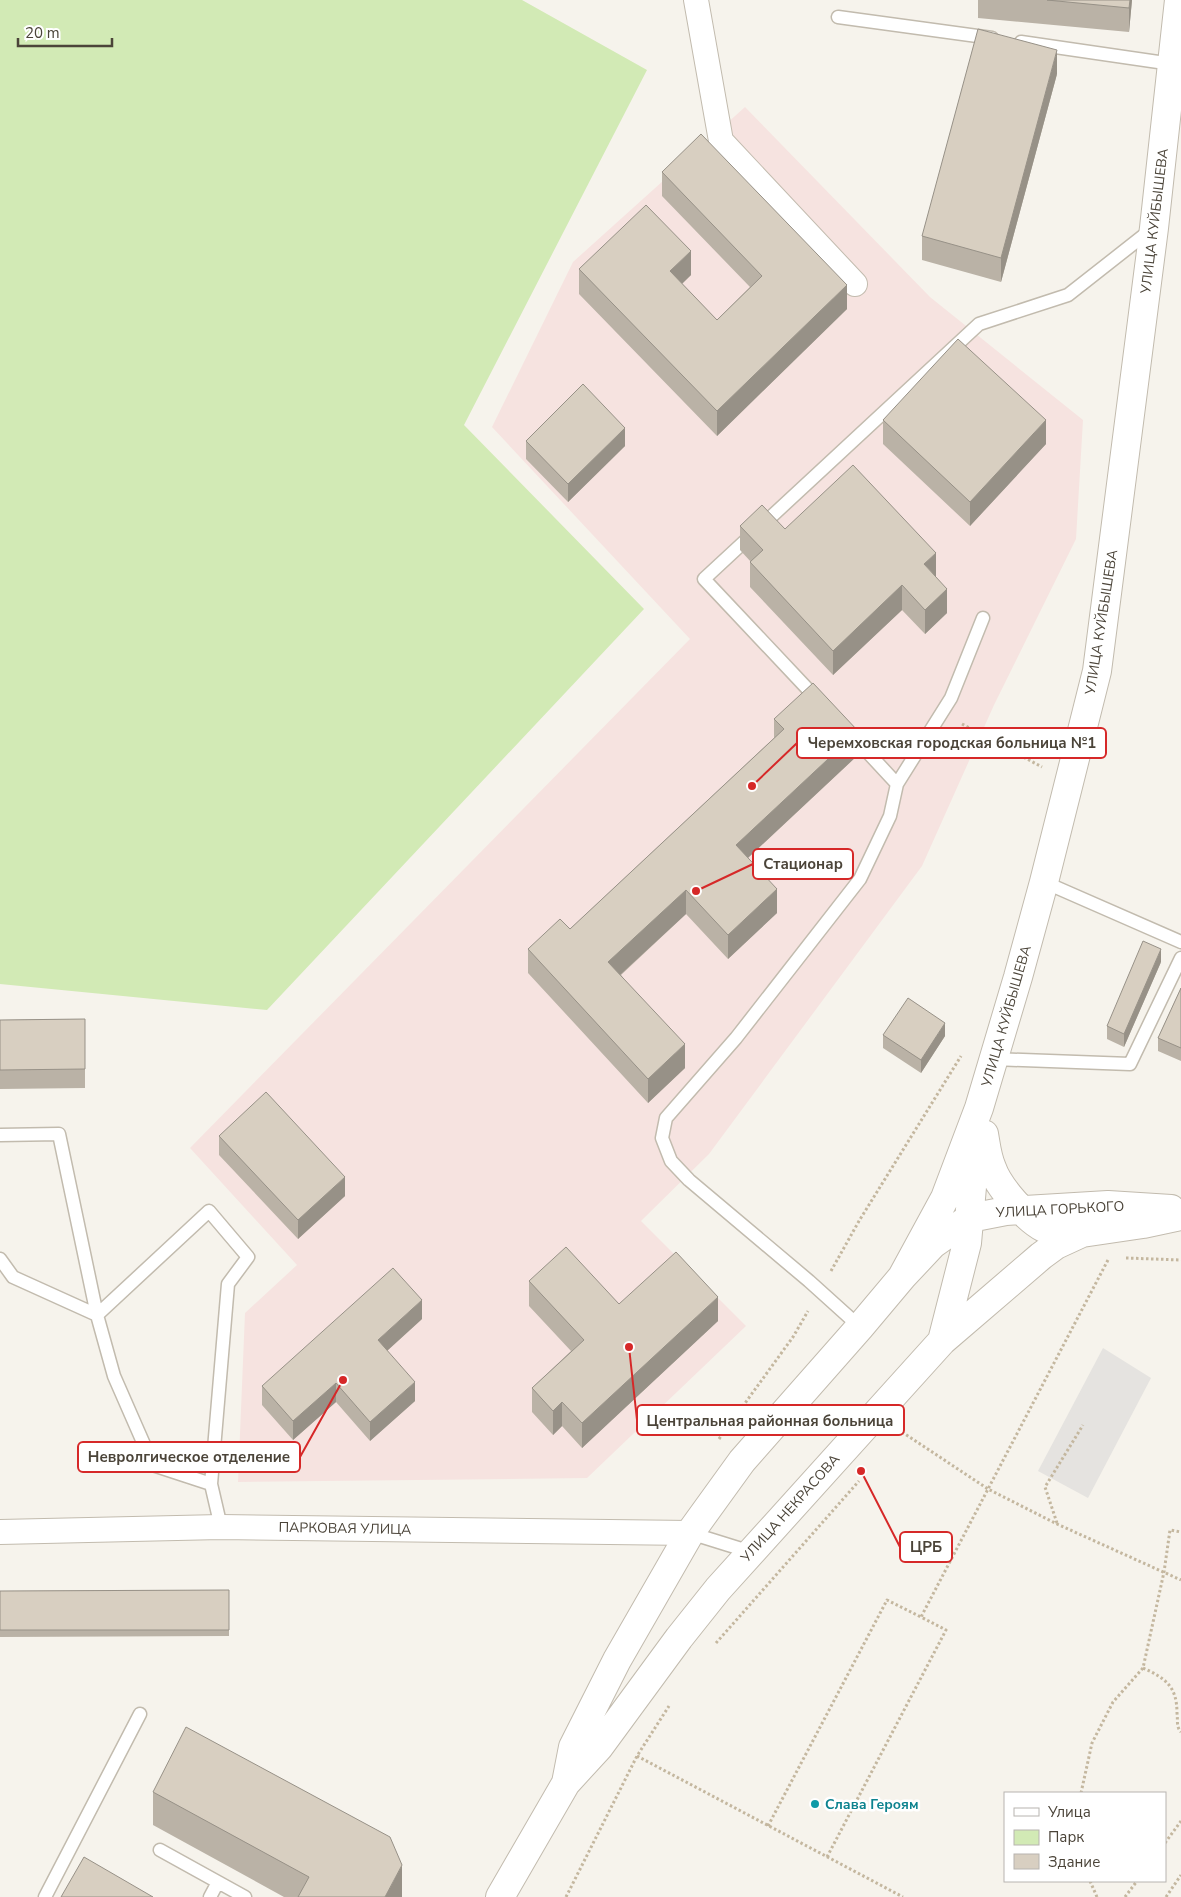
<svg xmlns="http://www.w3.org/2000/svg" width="1181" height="1897" font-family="'Nunito Sans',sans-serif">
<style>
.medical{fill:#f6e3e0}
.green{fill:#d2eab5}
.parking{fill:#e5e3e0}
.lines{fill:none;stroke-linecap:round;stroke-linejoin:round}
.service-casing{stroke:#c2bbae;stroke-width:15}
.minor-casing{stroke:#c2bbae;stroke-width:26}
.tertiary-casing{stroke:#c2bbae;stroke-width:30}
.path{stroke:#c4b79f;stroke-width:3;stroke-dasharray:2.5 2.5;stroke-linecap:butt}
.service{stroke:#fff;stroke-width:12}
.minor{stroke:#fff;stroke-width:24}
.tertiary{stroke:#fff;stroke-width:28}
.wall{fill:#bab2a6}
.shaded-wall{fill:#979187}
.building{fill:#d8cfc1;stroke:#979187}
.culture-dot{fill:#0f9aa8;stroke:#fff;stroke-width:2}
.labels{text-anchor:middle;stroke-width:5;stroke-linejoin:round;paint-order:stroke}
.street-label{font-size:14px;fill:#4b4439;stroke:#fff}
.culture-label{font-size:14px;font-weight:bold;fill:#0d838f;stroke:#fff;text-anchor:start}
.leader{fill:none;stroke:#d62828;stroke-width:2}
.callout-dot{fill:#d62828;stroke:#fff;stroke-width:2}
.callout{fill:#fff;stroke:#d62828;stroke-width:2}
.callout-label{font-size:15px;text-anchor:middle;font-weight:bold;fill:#4b4439}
</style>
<rect width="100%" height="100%" fill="#f6f3ec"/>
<path class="medical" d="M 745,107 L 930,297 L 1083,420 L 1076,539 L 994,705 L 922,866 L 709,1154 L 641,1221 L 746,1326 L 587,1478 L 238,1482 L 245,1313 L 297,1265 L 190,1148 L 690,639 L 492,427 L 573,262 Z"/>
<path class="green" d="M 0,0 L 522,0 L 647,70 L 464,425 L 644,609 L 267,1010 L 0,984 Z"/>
<path class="parking" d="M 1103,1348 L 1151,1378 L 1088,1498 L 1038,1471 Z"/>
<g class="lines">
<g class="service-casing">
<path id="service" d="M 838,17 L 992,38
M 1021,42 L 1172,64
M 817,699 L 704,579 L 979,324 L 1068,295 L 1152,229
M 847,730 L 897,784 L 890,816 L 860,879 L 736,1038 L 666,1118 L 662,1138 L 671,1161 L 689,1180 L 809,1281 L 860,1327
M 897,784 L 951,698 L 983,618
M 1044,882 L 1181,942
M 994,1059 L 1130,1064 L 1181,958
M 0,1135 L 59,1134 L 97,1315 L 114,1376 L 153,1465 L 211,1484
M 0,1259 L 13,1277 L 97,1315 L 209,1211 L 248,1257 L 228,1284 L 211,1484 L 221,1527
M 690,1533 L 751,1552
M 160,1850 L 245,1897
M 45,1897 L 140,1714
M 210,1897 L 218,1882"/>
</g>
<g class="minor-casing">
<path id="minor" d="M 696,0 L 721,141 L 855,284
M 0,1532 L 221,1527 L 690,1533"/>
</g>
<g class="tertiary-casing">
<path id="tertiary" d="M 984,1134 C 986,1145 987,1157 992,1168 C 998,1186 1026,1219 1044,1228 C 1056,1233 1069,1232 1082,1233
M 902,1277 L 945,1198 L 979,1108 L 1018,977 L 1044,882 L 1097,671 L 1154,228 L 1179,0
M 942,1341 L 967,1243 L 976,1142
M 566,1783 L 573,1747 L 617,1660 L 690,1533 L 742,1461 L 860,1327 L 902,1277 L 933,1244 L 970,1218 L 1006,1211 L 1108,1205 L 1171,1209
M 500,1897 L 566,1783 L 599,1747 L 679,1638 L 718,1589 L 942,1341 L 1041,1256 L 1056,1245 L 1082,1233 L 1143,1224 L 1181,1216"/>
</g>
<path class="path" d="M 962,724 L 1042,767
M 1126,1258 L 1181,1260
M 831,1271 L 859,1221 L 961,1056
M 902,1432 L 988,1489 L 1057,1524 L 1181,1580
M 719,1439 L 793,1337 L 808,1311
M 1057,1523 L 1045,1487 L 1083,1425
M 716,1643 L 859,1481
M 1143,1668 C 1165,1678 1177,1686 1177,1713 C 1178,1720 1176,1727 1181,1732
M 637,1756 L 903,1897
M 1081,1793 L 1092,1743 L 1113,1702 L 1143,1668 L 1164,1572 L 1170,1530 L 1181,1532
M 768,1826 L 887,1600 L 921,1617
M 1165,1843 L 1181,1821
M 827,1857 L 946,1630 L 921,1617 L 1109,1258
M 1090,1881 L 1097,1897
M 566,1897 L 637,1756 L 669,1706
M 1125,1897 L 1137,1881
M 1166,1897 L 1181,1875"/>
<use href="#service" class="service"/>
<use href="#minor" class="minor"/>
<use href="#tertiary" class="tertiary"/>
</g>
<path class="wall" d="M 978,0 L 1132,0 L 1129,32 L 978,18 Z
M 1057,74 L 1001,282 L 922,260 L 922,236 Z
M 662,172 L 847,309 L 717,436 L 579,294 L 579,269 L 691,275 L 682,284 L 717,320 L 750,287 L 662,196 Z
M 883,420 L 1046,444 L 970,526 L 883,444 Z
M 526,441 L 625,446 L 568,502 L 526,459 Z
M 740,526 L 785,529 L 936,577 L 947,613 L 925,634 L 902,610 L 833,675 L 750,587 L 750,562 L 751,562 L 740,550 Z
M 774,719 L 858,755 L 748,858 L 777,913 L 728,959 L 686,914 L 621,975 L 685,1068 L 648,1103 L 528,973 L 528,949 L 570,929 L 774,738 Z
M 1161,962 L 1124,1047 L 1107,1039 L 1107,1026 Z
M 1181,988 L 1181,1061 L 1158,1051 L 1158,1038 Z
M 85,1019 L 85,1088 L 0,1089 L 0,1020 Z
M 883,1035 L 945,1036 L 921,1073 L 883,1048 Z
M 219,1136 L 345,1196 L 298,1239 L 219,1155 Z
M 529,1281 L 619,1304 L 718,1321 L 582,1448 L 562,1426 L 553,1435 L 532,1412 L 532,1388 L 571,1351 L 529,1306 Z
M 422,1319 L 387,1351 L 415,1401 L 370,1441 L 336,1402 L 293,1440 L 262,1405 L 262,1386 Z
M 229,1590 L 229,1636 L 0,1637 L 0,1591 Z
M 153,1792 L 402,1897 L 284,1897 L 153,1825 Z"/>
<path class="shaded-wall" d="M 1130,0 L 1132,0 L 1129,32 L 1129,8 Z
M 1057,50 L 1057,74 L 1001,282 L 1001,258 Z
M 691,251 L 691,275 L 670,295 L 670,271 Z
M 847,285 L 847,309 L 717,436 L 717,411 Z
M 1046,420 L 1046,444 L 970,526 L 970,502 Z
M 625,428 L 625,446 L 568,502 L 568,484 Z
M 936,553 L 936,577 L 924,564 Z
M 902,585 L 902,610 L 833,675 L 833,651 Z
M 947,589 L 947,613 L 925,634 L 925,610 Z
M 858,731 L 858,755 L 736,869 L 736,845 Z
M 777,889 L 777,913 L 728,959 L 728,935 Z
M 686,890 L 686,914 L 608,986 L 608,962 Z
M 1161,949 L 1161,962 L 1124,1047 L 1124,1034 Z
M 945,1023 L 945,1036 L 921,1073 L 921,1060 Z
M 685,1044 L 685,1068 L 648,1103 L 648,1079 Z
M 345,1177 L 345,1196 L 298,1239 L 298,1220 Z
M 718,1297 L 718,1321 L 582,1448 L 582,1423 Z
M 422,1300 L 422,1319 L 378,1359 L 378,1340 Z
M 415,1382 L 415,1401 L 370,1441 L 370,1422 Z
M 336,1383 L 336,1402 L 293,1440 L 293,1421 Z
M 562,1402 L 562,1426 L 553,1435 L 553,1411 Z
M 402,1865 L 402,1897 L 385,1897 Z"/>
<path class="building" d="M 1047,0 L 1130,0 L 1129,8 Z
M 978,29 L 1057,50 L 1001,258 L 922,236 Z
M 701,134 L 847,285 L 717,411 L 579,269 L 646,205 L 691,251 L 670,271 L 717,320 L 762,276 L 662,172 Z
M 958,339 L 1046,420 L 970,502 L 883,420 Z
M 583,384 L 625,428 L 568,484 L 526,441 Z
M 853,465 L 936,553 L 924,564 L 947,589 L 925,610 L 902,585 L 833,651 L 750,562 L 763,550 L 740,526 L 762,505 L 785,529 Z
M 813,683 L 858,731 L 736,845 L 777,889 L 728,935 L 686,890 L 608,962 L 685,1044 L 648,1079 L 528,949 L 560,919 L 570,929 L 784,729 L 774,719 Z
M 1143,941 L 1161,949 L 1124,1034 L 1107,1026 Z
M 1181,988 L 1181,1048 L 1158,1038 Z
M 908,998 L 945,1023 L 921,1060 L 883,1035 Z
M 85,1019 L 85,1069 L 0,1070 L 0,1020 Z
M 266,1092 L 345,1177 L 298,1220 L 219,1136 Z
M 566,1247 L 619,1304 L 676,1252 L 718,1297 L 582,1423 L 562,1402 L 553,1411 L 532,1388 L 584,1340 L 529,1281 Z
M 393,1268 L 422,1300 L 378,1340 L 415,1382 L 370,1422 L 336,1383 L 293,1421 L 262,1386 Z
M 229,1590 L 229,1630 L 0,1630 L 0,1591 Z
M 186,1727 L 390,1837 L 402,1865 L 385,1897 L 298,1897 L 309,1877 L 153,1792 Z
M 84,1857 L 153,1897 L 61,1897 Z"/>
<circle class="culture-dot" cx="815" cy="1804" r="5"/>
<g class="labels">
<g class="street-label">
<text transform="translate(1154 221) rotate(-83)" y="5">УЛИЦА КУЙБЫШЕВА</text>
<text transform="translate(1101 622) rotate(-81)" y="5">УЛИЦА КУЙБЫШЕВА</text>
<text transform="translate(1006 1016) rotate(-74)" y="5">УЛИЦА КУЙБЫШЕВА</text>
<text transform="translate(1060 1209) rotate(-3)" y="5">УЛИЦА ГОРЬКОГО</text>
<text transform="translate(790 1508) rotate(-48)" y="5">УЛИЦА НЕКРАСОВА</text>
<text transform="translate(345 1528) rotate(1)" y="5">ПАРКОВАЯ УЛИЦА</text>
</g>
<g class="culture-label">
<text x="825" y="1809">Слава Героям</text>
</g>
</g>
<path class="leader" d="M752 786L797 743M696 891L753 864M629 1347L637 1420M343 1380L300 1457M861 1471L900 1547"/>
<g class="callout-dot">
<circle cx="752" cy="786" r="5"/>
<circle cx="696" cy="891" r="5"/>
<circle cx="629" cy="1347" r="5"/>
<circle cx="343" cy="1380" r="5"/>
<circle cx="861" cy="1471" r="5"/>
</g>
<g class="callout">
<rect x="797" y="728" width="309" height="30" rx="5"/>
<rect x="753" y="849" width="100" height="30" rx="5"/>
<rect x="637" y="1405" width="267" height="30" rx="5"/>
<rect x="78" y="1442" width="222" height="30" rx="5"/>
<rect x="900" y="1532" width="52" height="30" rx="5"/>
</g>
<g class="callout-label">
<text x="952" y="748">Черемховская городская больница №1</text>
<text x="803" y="869">Стационар</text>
<text x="770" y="1426">Центральная районная больница</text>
<text x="189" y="1462">Невролгическое отделение</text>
<text x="926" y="1552">ЦРБ</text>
</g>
<rect x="1004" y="1792" width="162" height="90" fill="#ffffff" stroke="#b7b4b0"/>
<rect x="1014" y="1808" width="25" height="8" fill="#ffffff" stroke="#b7b4b0"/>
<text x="1048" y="1817" font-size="15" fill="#4b4439">Улица</text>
<rect x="1014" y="1830" width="25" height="15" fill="#d2eab5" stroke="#b7b4b0"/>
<text x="1048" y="1842" font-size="15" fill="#4b4439">Парк</text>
<rect x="1014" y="1854" width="25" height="15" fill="#d8cfc1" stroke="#b7b4b0"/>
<text x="1048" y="1867" font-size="15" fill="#4b4439">Здание</text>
<path d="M18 38v8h94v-8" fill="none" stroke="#4b4439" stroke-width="2.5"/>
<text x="25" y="38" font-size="15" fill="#4b4439" stroke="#ffffff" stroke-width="4" paint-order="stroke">20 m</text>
</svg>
